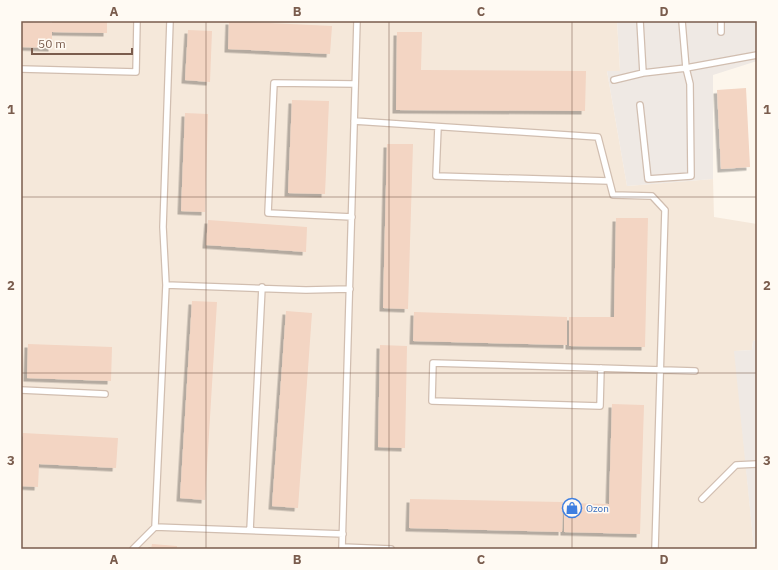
<svg xmlns="http://www.w3.org/2000/svg" width="778" height="570" font-family="'IBM Plex Sans',sans-serif">
<style>
.residential{fill:#f5e8da}
.industrial{fill:#efe9e4}
.building{fill:#f3d5c3;filter:url(#shadow)}
.lines{fill:none;stroke-linecap:round;stroke-linejoin:round}
.service-casing{stroke:#d1beb0;stroke-width:8}
.service{stroke:#fff;stroke-width:5.5}
.grid{fill:none;stroke:#7a5c4d;stroke-width:1;stroke-opacity:0.55}
.labels{text-anchor:middle;stroke-width:3;stroke-linejoin:round;paint-order:stroke}
.shop-label{font-size:10px;fill:#366cbe;stroke:#fffaf3;text-anchor:start}
.neatline{fill:none;stroke:#7a5c4d;stroke-width:1.5}
.grid-label{font-size:13px;text-anchor:middle;font-weight:bold;fill:#7a5c4d}
</style>
<defs>
<filter id="shadow"><feDropShadow dx="-3.5" dy="3.5" stdDeviation="0" flood-color="#0004"/></filter>
</defs>
<rect width="100%" height="100%" fill="#fdf6ec"/>
<path class="residential" d="M 21,21 L 617,21 L 620,71 L 607,71 L 627,186 L 713,179 L 714,217 L 757,224 L 757,340 L 753,341 L 752,350 L 735,351 L 754,549 L 21,549 Z"/>
<path class="industrial" d="M 617,21 L 757,21 L 757,61 L 713,75 L 713,179 L 627,186 L 607,71 L 620,71 Z
M 757,340 L 757,549 L 754,549 L 734,351 L 752,350 L 753,341 Z"/>
<path class="building" d="M 52,21 L 107,21 L 107,33 L 52,32 L 52,48 L 21,47 L 21,22 L 52,23 Z
M 229,21 L 332,26 L 330,54 L 228,49 Z
M 188,30 L 212,31 L 210,82 L 185,80 Z
M 397,32 L 422,32 L 421,70 L 586,71 L 585,111 L 396,110 Z
M 746,88 L 750,167 L 721,169 L 717,90 Z
M 292,100 L 329,101 L 325,194 L 288,193 Z
M 185,113 L 208,114 L 205,212 L 181,211 Z
M 387,144 L 413,144 L 408,309 L 383,308 Z
M 616,218 L 648,218 L 645,347 L 569,346 L 569,317 L 614,317 Z
M 208,220 L 307,227 L 306,252 L 206,245 Z
M 192,301 L 217,302 L 205,500 L 180,498 Z
M 286,311 L 312,313 L 298,508 L 272,506 Z
M 414,312 L 567,317 L 567,345 L 413,341 Z
M 28,344 L 112,347 L 111,381 L 27,378 Z
M 380,345 L 407,346 L 405,448 L 378,447 Z
M 612,404 L 644,405 L 640,534 L 564,532 L 564,503 L 609,504 Z
M 23,433 L 118,438 L 116,468 L 39,464 L 38,487 L 21,486 Z
M 410,499 L 563,502 L 562,532 L 409,528 Z
M 152,544 L 177,546 L 177,549 L 151,549 Z"/>
<g class="lines">
<g class="service-casing">
<path id="service" d="M 640,21 L 643,73
M 721,21 L 721,32
M 21,69 L 136,72 L 137,21
M 614,80 L 643,73 L 686,68 L 757,55
M 640,105 L 648,179 L 691,176 L 690,84 L 686,68 L 682,21
M 354,121 L 598,137 L 613,195 L 652,196 L 665,210 L 655,549
M 438,127 L 436,176 L 609,181
M 352,217 L 268,213 L 274,83 L 355,84
M 166,285 L 163,227 L 170,21
M 601,368 L 600,406 L 432,401 L 433,363 L 695,371
M 21,390 L 105,394
M 702,499 L 736,465 L 757,464
M 155,527 L 166,285 L 306,290 L 350,289
M 250,530 L 262,287
M 342,547 L 391,549
M 133,549 L 155,527 L 343,534
M 342,549 L 357,21"/>
</g>
<use href="#service" class="service"/>
</g>
<path class="grid" d="M 206,21 L 206,549M 389,21 L 389,549M 572,21 L 572,549M 21,197 L 757,197M 21,373 L 757,373"/>
<defs>
<g id="shop-ring" transform="scale(1)"><circle r="9.5" fill="#fffaf3" stroke="#3f7fe0" stroke-width="1.5"/><path d="M-5-2.5h2.3a2.7 3.5 0 0 1 5.4 0H5L5.5 6h-11ZM-1.5-2.5h3a1.5 2.3 0 0 0-3 0Z" fill="#3f7fe0"/></g>
</defs>
<g fill-rule="evenodd">
<use href="#shop-ring" x="572" y="508"/>
</g>
<g class="labels">
<g class="shop-label">
<text x="586" y="512">Ozon</text>
</g>
</g>
<rect width="778" height="570" fill="none" stroke="#fffaf3" stroke-width="44"/>
<path d="M32 48v6h100v-6" fill="none" stroke="#7a5c4d" stroke-width="2"/>
<text x="38" y="48" font-size="12" fill="#7a5c4d" stroke="#fffaf3" stroke-width="3" paint-order="stroke">50 m</text>
<rect x="22" y="22" width="734" height="526" class="neatline"/>
<g class="grid-label">
<text x="114" y="16">A</text>
<text x="297" y="16">B</text>
<text x="481" y="16">C</text>
<text x="664" y="16">D</text>
<text x="11" y="114">1</text>
<text x="767" y="114">1</text>
<text x="11" y="290">2</text>
<text x="767" y="290">2</text>
<text x="11" y="465">3</text>
<text x="767" y="465">3</text>
<text x="114" y="564">A</text>
<text x="297" y="564">B</text>
<text x="481" y="564">C</text>
<text x="664" y="564">D</text>
</g>
</svg>
